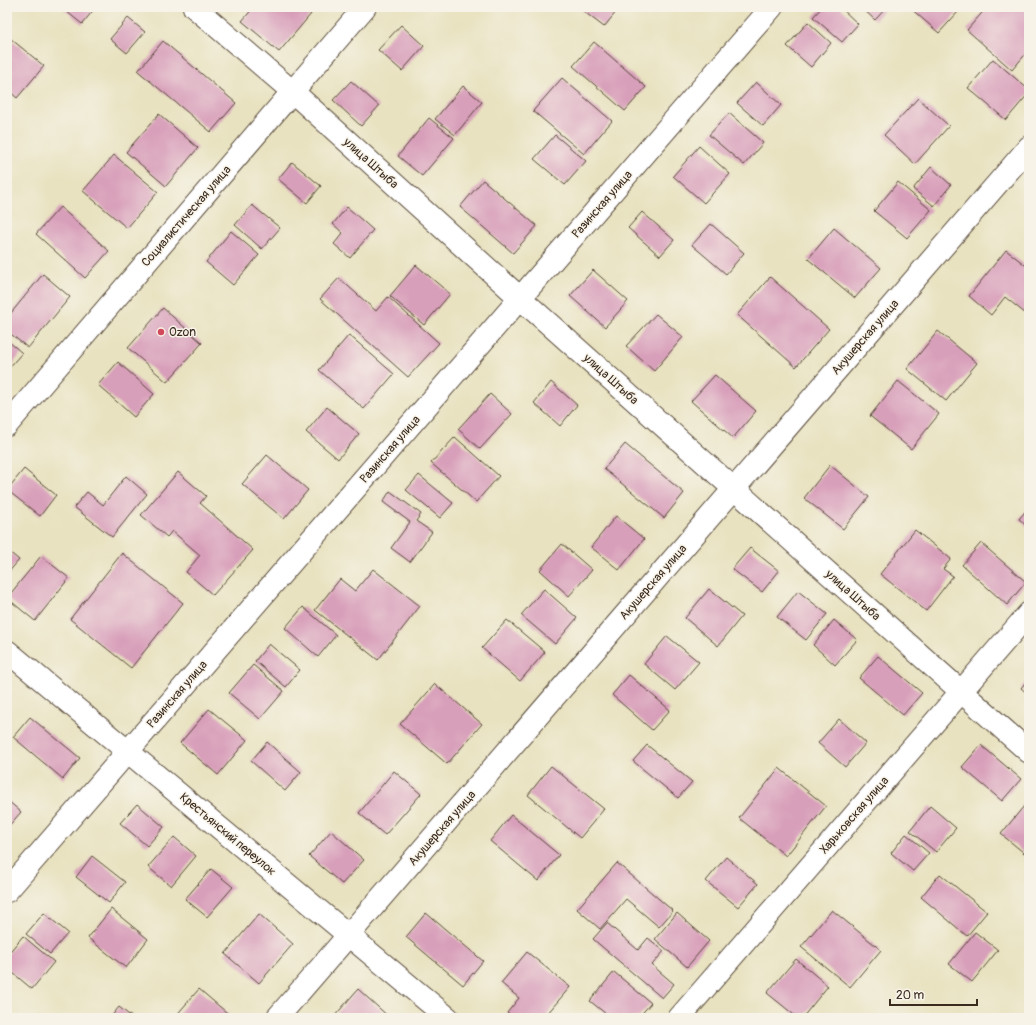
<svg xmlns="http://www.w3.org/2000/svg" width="1036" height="1025" font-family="Pangolin,sans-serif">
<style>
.building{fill:#d89fba}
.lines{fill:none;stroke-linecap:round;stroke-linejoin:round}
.minor-casing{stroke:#554636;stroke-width:24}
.tertiary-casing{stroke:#554636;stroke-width:24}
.minor{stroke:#fff;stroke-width:22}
.tertiary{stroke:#fff;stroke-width:22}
.poi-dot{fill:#d1495b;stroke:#f7f3e8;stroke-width:1.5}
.labels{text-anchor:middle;stroke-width:3;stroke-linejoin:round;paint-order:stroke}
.street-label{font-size:12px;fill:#3b2a1e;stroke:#f7f3e8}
.poi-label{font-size:12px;fill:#3b2a1e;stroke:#f7f3e8;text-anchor:start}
</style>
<rect width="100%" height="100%" fill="#f7f3e8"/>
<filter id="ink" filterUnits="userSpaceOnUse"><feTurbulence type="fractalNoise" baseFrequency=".025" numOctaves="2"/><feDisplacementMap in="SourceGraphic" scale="8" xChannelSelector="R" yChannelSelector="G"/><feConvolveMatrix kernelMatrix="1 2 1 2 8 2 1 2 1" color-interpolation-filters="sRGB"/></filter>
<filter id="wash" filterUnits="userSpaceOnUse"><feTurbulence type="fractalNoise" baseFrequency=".012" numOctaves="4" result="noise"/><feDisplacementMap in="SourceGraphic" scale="16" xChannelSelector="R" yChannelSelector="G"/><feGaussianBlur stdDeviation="0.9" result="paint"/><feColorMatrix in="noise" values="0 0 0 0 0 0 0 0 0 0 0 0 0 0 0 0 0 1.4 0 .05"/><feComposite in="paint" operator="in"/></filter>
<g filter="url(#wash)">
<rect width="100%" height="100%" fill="#e8e2c0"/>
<g id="blocks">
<path class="building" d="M 61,7 L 96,7 L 82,24 Z
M 254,7 L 303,7 L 311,14 L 279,52 L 242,21 Z
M 578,7 L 620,7 L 604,27 Z
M 822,7 L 840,7 L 858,24 L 842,42 L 813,17 Z
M 861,7 L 887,7 L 875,20 Z
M 909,7 L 952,7 L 958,12 L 939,33 Z
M 987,7 L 1025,7 L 1029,11 L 1029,50 L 1012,70 L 967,30 Z
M 128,18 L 145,32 L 127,53 L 110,39 Z
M 808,22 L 831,43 L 811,67 L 787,46 Z
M 401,25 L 424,46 L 402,71 L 378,50 Z
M 11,39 L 44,66 L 17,98 L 7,89 L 7,44 Z
M 163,41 L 236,103 L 211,132 L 138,71 Z
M 594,42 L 646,87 L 625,111 L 573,66 Z
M 993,59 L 1029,90 L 1029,93 L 1006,120 L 968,88 Z
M 562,78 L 612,121 L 584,154 L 533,111 Z
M 351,81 L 379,106 L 361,126 L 333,100 Z
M 756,82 L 781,105 L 763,126 L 737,103 Z
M 463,86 L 482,102 L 455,135 L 435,119 Z
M 918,98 L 949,126 L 915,164 L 884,135 Z
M 729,113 L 763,143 L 744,165 L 709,135 Z
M 159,114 L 198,148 L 166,186 L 126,152 Z
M 429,118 L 454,138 L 422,176 L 398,156 Z
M 555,135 L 586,161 L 565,185 L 534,159 Z
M 699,146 L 730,174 L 704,203 L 673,176 Z
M 114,155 L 158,192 L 127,228 L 83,191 Z
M 292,162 L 321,186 L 307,203 L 278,179 Z
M 931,167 L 951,185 L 934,206 L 913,189 Z
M 483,180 L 537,226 L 513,253 L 460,207 Z
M 898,182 L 931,210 L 907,238 L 874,211 Z
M 252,205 L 280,228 L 262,249 L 235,225 Z
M 60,207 L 109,251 L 85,278 L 36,234 Z
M 347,207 L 373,230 L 350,258 L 334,244 L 343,233 L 333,224 Z
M 642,212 L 674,240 L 660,256 L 628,228 Z
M 711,224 L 744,253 L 726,274 L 692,245 Z
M 834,228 L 881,268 L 855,298 L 808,259 Z
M 231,231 L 259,255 L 233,285 L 206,262 Z
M 1006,250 L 1029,268 L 1029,310 L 1026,314 L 1005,297 L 991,315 L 969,296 Z
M 416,265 L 450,294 L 424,325 L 390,296 Z
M 593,270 L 628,301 L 605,327 L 570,296 Z
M 43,274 L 70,297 L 28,348 L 7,331 L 7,318 Z
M 770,277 L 829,329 L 796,367 L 737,315 Z
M 339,278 L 376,311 L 388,297 L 439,343 L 408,377 L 320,299 Z
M 163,308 L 202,343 L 167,382 L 128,348 Z
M 656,314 L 683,337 L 654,371 L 626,346 Z
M 938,331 L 977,363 L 946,401 L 907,369 Z
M 349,335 L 394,374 L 364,409 L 319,370 Z
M 7,340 L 22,353 L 7,370 Z
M 118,362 L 154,394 L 134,417 L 98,385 Z
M 715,375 L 756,411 L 733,438 L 691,401 Z
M 898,381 L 939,414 L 911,449 L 870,416 Z
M 551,382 L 577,405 L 560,426 L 534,403 Z
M 490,394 L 512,414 L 480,449 L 458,429 Z
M 327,407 L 359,434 L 338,459 L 306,432 Z
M 455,437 L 499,476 L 476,502 L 431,463 Z
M 625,444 L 684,493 L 664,518 L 604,469 Z
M 267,455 L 308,490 L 284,519 L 242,484 Z
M 830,465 L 869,497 L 843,529 L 804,498 Z
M 24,469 L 56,495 L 40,516 L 7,490 Z
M 178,472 L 206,496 L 200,503 L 253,550 L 213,595 L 186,572 L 200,555 L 172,531 L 167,537 L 141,515 Z
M 419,475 L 453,503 L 440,518 L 406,490 Z
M 126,476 L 147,494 L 112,537 L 74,507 L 87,492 L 103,505 Z
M 390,491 L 421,514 L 416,521 L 432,532 L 410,562 L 391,548 L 410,522 L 383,502 Z
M 1029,507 L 1029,528 L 1019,519 Z
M 616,516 L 644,539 L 619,570 L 591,547 Z
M 915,530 L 951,559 L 943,569 L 953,576 L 926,611 L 880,574 Z
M 981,543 L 1026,582 L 1007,605 L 962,565 Z
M 562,544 L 592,570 L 569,596 L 540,570 Z
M 750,548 L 779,571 L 762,592 L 732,569 Z
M 7,550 L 19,560 L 7,574 Z
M 122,553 L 183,603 L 131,668 L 70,619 Z
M 41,556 L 69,578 L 35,621 L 7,598 Z
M 373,569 L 420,606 L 378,660 L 315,610 L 340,579 L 355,591 Z
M 544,589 L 577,618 L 555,644 L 521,615 Z
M 709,589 L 742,616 L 718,646 L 685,618 Z
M 798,591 L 827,614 L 806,640 L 777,617 Z
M 303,607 L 336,635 L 318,657 L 285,628 Z
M 507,620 L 545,652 L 520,681 L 482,648 Z
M 834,620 L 857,640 L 835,665 L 813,645 Z
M 667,636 L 699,662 L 675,690 L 644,664 Z
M 269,644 L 300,670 L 286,687 L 255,661 Z
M 878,656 L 922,693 L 903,715 L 859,678 Z
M 253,665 L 284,691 L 260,719 L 229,693 Z
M 629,675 L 670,710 L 652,730 L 612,695 Z
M 1029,678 L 1029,695 L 1021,688 Z
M 435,684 L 482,724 L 447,764 L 400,724 Z
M 209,709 L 247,740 L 218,775 L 180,743 Z
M 30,717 L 80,758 L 63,779 L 13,737 Z
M 839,719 L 866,743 L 845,767 L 818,743 Z
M 267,742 L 301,772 L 285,791 L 251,761 Z
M 647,745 L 692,782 L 678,798 L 633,761 Z
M 981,745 L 1021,779 L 1002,801 L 962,767 Z
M 551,766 L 604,809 L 580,838 L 528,795 Z
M 779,768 L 826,806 L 786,856 L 739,818 Z
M 394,771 L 421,794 L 385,835 L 359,813 Z
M 7,800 L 21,812 L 7,828 Z
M 1029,800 L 1029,857 L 1001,834 Z
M 137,804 L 164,827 L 147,846 L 120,823 Z
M 930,806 L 956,828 L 936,852 L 910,831 Z
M 511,815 L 559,855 L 538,881 L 490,841 Z
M 331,831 L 364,860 L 342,884 L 309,856 Z
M 906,834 L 929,853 L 913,871 L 891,853 Z
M 174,837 L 196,856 L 171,886 L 148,867 Z
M 92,856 L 125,882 L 109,903 L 76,877 Z
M 726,857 L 758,884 L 738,907 L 706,881 Z
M 617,863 L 673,911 L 659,927 L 626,899 L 600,929 L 577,909 Z
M 211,869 L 233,887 L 207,917 L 185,899 Z
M 940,874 L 987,912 L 967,936 L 921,897 Z
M 111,909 L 148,939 L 126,968 L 88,938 Z
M 832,910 L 881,950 L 850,987 L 801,947 Z
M 44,913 L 68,933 L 50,954 L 26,934 Z
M 426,913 L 483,961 L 463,985 L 406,937 Z
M 677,913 L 709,941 L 687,967 L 655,939 Z
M 259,914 L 293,944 L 259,983 L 225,954 Z
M 607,923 L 638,950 L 648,938 L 664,951 L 652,965 L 674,984 L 662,998 L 593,939 Z
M 975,932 L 998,950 L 972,982 L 949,964 Z
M 23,936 L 54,962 L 32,989 L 7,968 L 7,955 Z
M 527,952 L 570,987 L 547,1014 L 552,1018 L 514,1018 L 507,1013 L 519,998 L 501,983 Z
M 796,959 L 828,986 L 802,1018 L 798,1018 L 767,993 Z
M 614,972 L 651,1003 L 638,1018 L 611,1018 L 590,1001 Z
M 199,989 L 233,1018 L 174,1018 Z
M 358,989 L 390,1018 L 333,1018 Z
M 119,1007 L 133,1018 L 110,1018 Z"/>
</g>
</g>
<g filter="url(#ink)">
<use href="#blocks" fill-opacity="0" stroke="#554636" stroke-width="1"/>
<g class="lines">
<g class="minor-casing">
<path id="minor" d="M 194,7 L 293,92 L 520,298 L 1029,752
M 7,651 L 448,1018
M 7,891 L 772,7
M 277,1018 L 1029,147
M 679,1018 L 1029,613"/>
</g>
<g class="tertiary-casing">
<path id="tertiary" d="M 7,425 L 365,7"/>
</g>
<use href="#minor" class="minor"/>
<use href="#tertiary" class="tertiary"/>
</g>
</g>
<circle class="poi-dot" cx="161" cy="332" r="4"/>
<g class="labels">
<g class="street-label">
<text transform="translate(371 163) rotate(42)" y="4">улица Штыба</text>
<text transform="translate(602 204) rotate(-49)" y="4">Разинская улица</text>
<text transform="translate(186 216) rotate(-49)" y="4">Социалистическая улица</text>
<text transform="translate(865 337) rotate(-49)" y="4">Акушерская улица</text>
<text transform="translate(611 379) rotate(42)" y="4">улица Штыба</text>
<text transform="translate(390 449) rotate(-49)" y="4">Разинская улица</text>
<text transform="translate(653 582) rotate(-49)" y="4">Акушерская улица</text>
<text transform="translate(853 595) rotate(42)" y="4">улица Штыба</text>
<text transform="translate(177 694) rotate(-49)" y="4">Разинская улица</text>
<text transform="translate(854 815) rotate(-49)" y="4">Харьковская улица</text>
<text transform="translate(442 828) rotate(-49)" y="4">Акушерская улица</text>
<text transform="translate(228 834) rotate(40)" y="4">Крестьянский переулок</text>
</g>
<g class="poi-label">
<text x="169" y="336">Ozon</text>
</g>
</g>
<rect width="1036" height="1025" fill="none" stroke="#f7f3e8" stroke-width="24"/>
<path d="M890 999v6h87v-6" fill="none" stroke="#3b2a1e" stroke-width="2"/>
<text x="896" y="999" font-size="12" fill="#3b2a1e" stroke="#f7f3e8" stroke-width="3" paint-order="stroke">20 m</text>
</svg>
